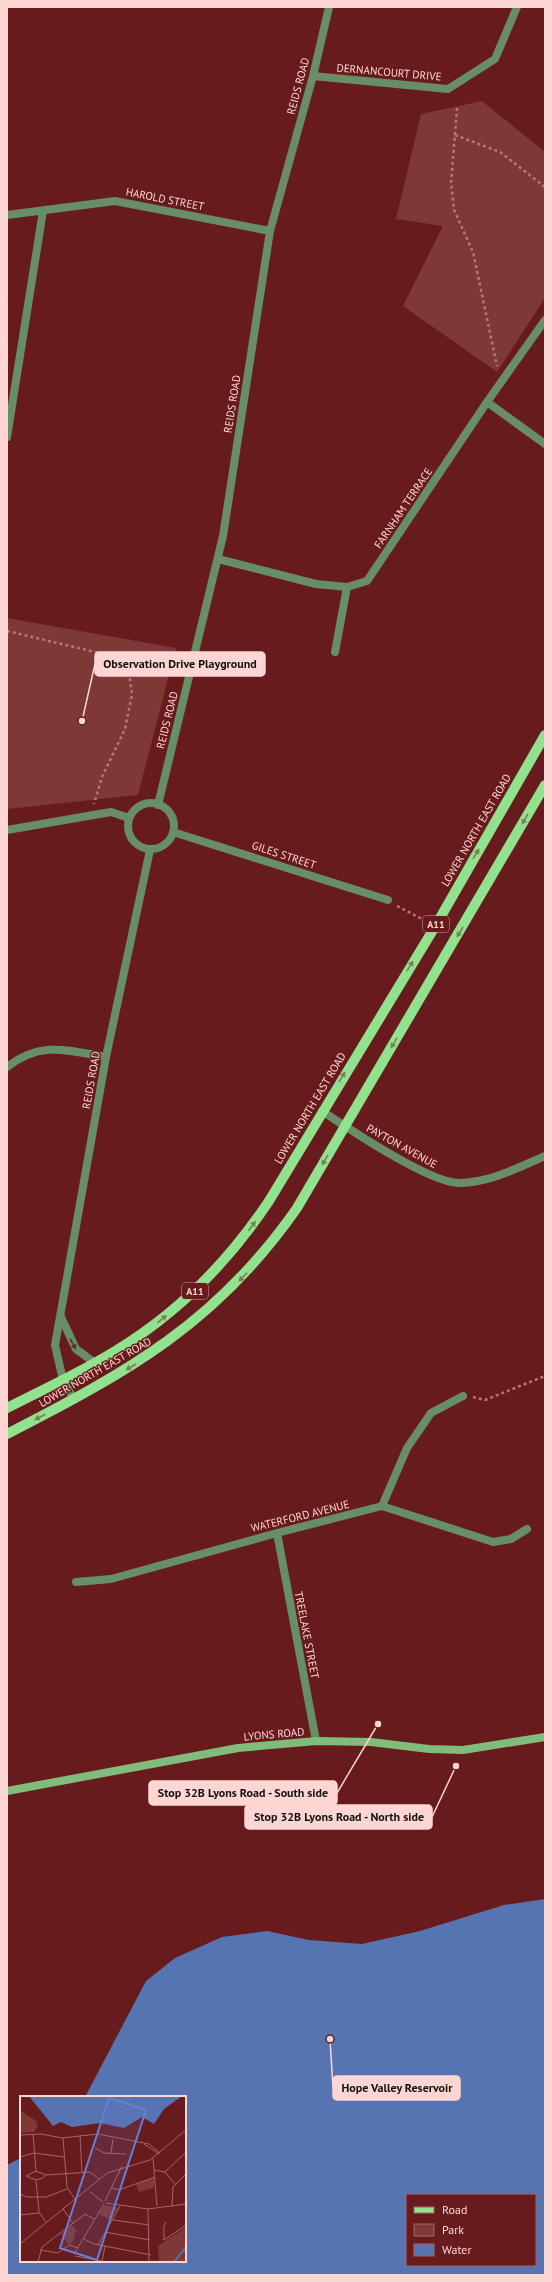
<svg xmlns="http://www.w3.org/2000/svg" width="552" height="2282" font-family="'PT Sans',sans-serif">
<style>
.green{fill:#7e3836}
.water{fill:#5674b2;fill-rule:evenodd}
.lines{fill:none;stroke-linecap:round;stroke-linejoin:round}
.path{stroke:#b37978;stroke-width:2.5;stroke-dasharray:3 3;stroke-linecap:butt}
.street{stroke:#688e66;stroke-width:8}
.secondary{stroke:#80bd7d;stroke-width:8}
.primary{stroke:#91e28f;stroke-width:10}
.oneway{fill:#7c7e56}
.oneway2{fill:#68322c}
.labels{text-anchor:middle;stroke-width:3;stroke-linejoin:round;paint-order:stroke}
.shield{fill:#681b1d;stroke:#d09e9c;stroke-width:1}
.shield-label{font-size:10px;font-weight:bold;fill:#fdd6d3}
.street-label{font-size:11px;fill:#fdd6d3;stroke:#681b1d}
.inset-river{fill:none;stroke:#5674b2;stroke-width:2}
.inset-road{fill:none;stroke:#a46666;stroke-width:1}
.view{fill:#6b7ed6;fill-opacity:0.15;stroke:#6b7ed6;stroke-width:2}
.inset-edge{fill:none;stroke:#fdd6d3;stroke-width:2}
.leader{fill:none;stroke:#fdd6d3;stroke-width:1.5}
.callout-dot{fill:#fdd6d3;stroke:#681b1d;stroke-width:1.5}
.callout{fill:#fdd6d3;stroke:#fdd6d3;stroke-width:1.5}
.callout-label{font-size:12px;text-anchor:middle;font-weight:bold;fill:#111}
</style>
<rect width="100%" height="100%" fill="#681b1d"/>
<path class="green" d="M 482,101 L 545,152 L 545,298 L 497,372 L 403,306 L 443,226 L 396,219 L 421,114 Z
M 7,618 L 176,648 L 138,795 L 7,809 Z"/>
<path class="water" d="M 545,1899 L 545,2275 L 7,2275 L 7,2165 L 21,2158 L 21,2261 L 185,2261 L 185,2097 L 85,2097 L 146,1981 L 175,1958 L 222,1937 L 267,1931 L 309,1940 L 362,1944 L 420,1931 L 504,1905 ZM 407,2195 L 535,2195 L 535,2265 L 407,2265 Z"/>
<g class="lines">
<path class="path" d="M 457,108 L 451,183 L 454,210 L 473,252 L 497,366
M 455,135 L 500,152 L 545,187
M 7,631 L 116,657 L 129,673 L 132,694 L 125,729 L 102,777 L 94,804
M 397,906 L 424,920
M 473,1397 L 485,1400 L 545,1376"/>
<path class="street" d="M 313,76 L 448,89 L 495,59 L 517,7
M 7,215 L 115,201 L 270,231
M 487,402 L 545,444
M 7,437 L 43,211
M 218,559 L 316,584 L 347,587 L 367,581 L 487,402 L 545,320
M 335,652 L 347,587
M128 826a23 23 0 1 1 46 0a23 23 0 1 1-46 0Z
M 158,805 L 223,536 L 270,231 L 313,76 L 329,7
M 7,830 L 111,812 L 129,818
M 173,832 L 388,900
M 7,1067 C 41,1041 66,1050 106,1057
M 322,1111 C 349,1129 428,1182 458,1183 C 489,1183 517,1168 545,1156
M 61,1317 L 76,1349 L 95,1363
M 74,1400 L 63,1380 L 55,1345 L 106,1057 L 150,850
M 382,1506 L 407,1448 L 431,1413 L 463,1396
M 277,1533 L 316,1741
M 76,1582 L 111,1579 L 277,1533 L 382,1506 L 493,1542 L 511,1539 L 527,1529"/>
<path class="secondary" d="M 7,1791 L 238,1748 L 316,1741 L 371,1742 L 429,1749 L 463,1750 L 545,1737"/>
<path class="primary" d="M 7,1408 C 44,1389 82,1372 117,1350 C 179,1312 229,1261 269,1201 L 436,925 L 545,735
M 7,1434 C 128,1372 217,1323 297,1208 L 545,785"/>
</g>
<defs><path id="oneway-solid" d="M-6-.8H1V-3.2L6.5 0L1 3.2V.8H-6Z"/></defs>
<g class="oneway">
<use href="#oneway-solid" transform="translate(525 819) rotate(120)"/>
<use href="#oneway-solid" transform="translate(476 854) rotate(-60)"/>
<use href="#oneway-solid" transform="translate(460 932) rotate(121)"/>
<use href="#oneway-solid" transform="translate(410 966) rotate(-59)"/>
<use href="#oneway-solid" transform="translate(394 1043) rotate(121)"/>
<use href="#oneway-solid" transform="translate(342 1077) rotate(-59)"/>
<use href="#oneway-solid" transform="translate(325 1160) rotate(120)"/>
<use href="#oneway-solid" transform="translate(252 1226) rotate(-53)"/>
<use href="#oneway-solid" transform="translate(243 1277) rotate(134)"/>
<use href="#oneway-solid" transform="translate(162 1319) rotate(-39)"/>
<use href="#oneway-solid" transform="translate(131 1367) rotate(150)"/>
<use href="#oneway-solid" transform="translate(40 1417) rotate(153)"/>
</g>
<use class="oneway2" href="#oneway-solid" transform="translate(73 1344) rotate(61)"/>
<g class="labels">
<g class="shield">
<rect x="423" y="916" width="26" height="16" rx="3"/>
<rect x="182" y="1283" width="26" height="16" rx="3"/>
</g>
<g class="shield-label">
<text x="436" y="928">A11</text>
<text x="195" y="1295">A11</text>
</g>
<g class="street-label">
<text transform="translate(389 72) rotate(5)" y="4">DERNANCOURT DRIVE</text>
<text transform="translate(298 86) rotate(-75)" y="4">REIDS ROAD</text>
<text transform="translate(165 199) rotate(11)" y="4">HAROLD STREET</text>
<text transform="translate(232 404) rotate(-81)" y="4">REIDS ROAD</text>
<text transform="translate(403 508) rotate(-56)" y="4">FARNHAM TERRACE</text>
<text transform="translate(167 720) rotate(-76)" y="4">REIDS ROAD</text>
<text transform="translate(476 830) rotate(-60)" y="4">LOWER NORTH EAST ROAD</text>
<text transform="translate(284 855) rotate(18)" y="4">GILES STREET</text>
<text transform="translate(91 1080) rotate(-80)" y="4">REIDS ROAD</text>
<text transform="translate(310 1108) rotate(-59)" y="4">LOWER NORTH EAST ROAD</text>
<text transform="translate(402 1146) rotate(29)" y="4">PAYTON AVENUE</text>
<text transform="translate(95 1372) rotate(-30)" y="4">LOWER NORTH EAST ROAD</text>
<text transform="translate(300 1516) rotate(-14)" y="4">WATERFORD AVENUE</text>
<text transform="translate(307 1635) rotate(79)" y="4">TREELAKE STREET</text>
<text transform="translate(274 1734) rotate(-5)" y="4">LYONS ROAD</text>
</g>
</g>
<g transform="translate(20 2096)">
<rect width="166" height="166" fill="#681b1d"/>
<path d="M 0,14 L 16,25 L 18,30 L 14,36 L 0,37 ZM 134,82 L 134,92 L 119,96 L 116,88 ZM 85,109 L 98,112 L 91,124 L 79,118 ZM 52,129 L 57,135 L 53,140 L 55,141 L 51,148 L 47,147 L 41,138 ZM 166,131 L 166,166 L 139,166 L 138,150 Z" fill="#7e3836"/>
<path d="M 9,0 L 162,0 L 144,13 L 134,28 L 122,21 L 104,32 L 80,27 L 52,31 L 41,26 L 33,30 Z" fill="#5674b2"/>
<path class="inset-river" d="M 154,166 L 166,151"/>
<path class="inset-road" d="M 13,38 L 16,75M 0,39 L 21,38 L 42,42 L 78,38 L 129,48 L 140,57M 60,39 L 62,77M 43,42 L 47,91 L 56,105M 124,48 L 139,58M 75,52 L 84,57 L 106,58M 91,57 L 93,43M 0,61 L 14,57 L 44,61M 133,62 L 137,110M 134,74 L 145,76 L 155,88M 145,76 L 166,56M 26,79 L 23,82 L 16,84 L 6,80 L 16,75 L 26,79 L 70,76 L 79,83M 16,84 L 19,116 L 26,126M 92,92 L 99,94 L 135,81M 70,96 L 83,106M 0,98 L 7,101 L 26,101 L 47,93M 85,105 L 102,70M 86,107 L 128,113 L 166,108M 152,111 L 153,91 L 166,78M 43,113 L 53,127M 128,113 L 129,166M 0,119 L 19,117M 93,124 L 129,129M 85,136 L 130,144M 64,143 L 74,148 L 131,159M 144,144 L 166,129M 144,144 L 144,130 L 146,126M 0,148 L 87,77 L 130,64 L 166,34M 78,149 L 100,110M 20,154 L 38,157 L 49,149 L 58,152M 54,158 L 84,108M 55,160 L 86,166M 82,165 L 85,150M 18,166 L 22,151 L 65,118 L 74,123"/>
<path class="view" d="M 89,2 L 126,14 L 77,164 L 40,152 Z"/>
<rect width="166" height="166" class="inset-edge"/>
</g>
<path class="leader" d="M82 721L95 664M378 1724L337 1793M456 1766L432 1817M330 2039L333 2088"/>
<g class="callout-dot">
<circle cx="82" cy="721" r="4"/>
<circle cx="378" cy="1724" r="4"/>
<circle cx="456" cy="1766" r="4"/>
<circle cx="330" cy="2039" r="4"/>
</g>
<g class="callout">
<rect x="95" y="652" width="170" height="24" rx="4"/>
<rect x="149" y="1781" width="188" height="24" rx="4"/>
<rect x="245" y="1805" width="187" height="24" rx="4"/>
<rect x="333" y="2076" width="127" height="24" rx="4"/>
</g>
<g class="callout-label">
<text x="180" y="668">Observation Drive Playground</text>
<text x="243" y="1797">Stop 32B Lyons Road - South side</text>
<text x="339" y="1821">Stop 32B Lyons Road - North side</text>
<text x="397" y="2092">Hope Valley Reservoir</text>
</g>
<rect width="552" height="2282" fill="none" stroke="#fdd6d3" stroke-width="16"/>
<rect x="406" y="2194" width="130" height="72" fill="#681b1d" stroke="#a46666"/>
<rect x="414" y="2207" width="20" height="6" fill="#91e28f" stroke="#a46666"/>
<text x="442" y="2214" font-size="12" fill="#fdd6d3">Road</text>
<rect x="414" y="2224" width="20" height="12" fill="#7e3836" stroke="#a46666"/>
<text x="442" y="2234" font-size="12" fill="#fdd6d3">Park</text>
<rect x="414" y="2244" width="20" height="12" fill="#5674b2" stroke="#a46666"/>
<text x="442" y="2254" font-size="12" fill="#fdd6d3">Water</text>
</svg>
